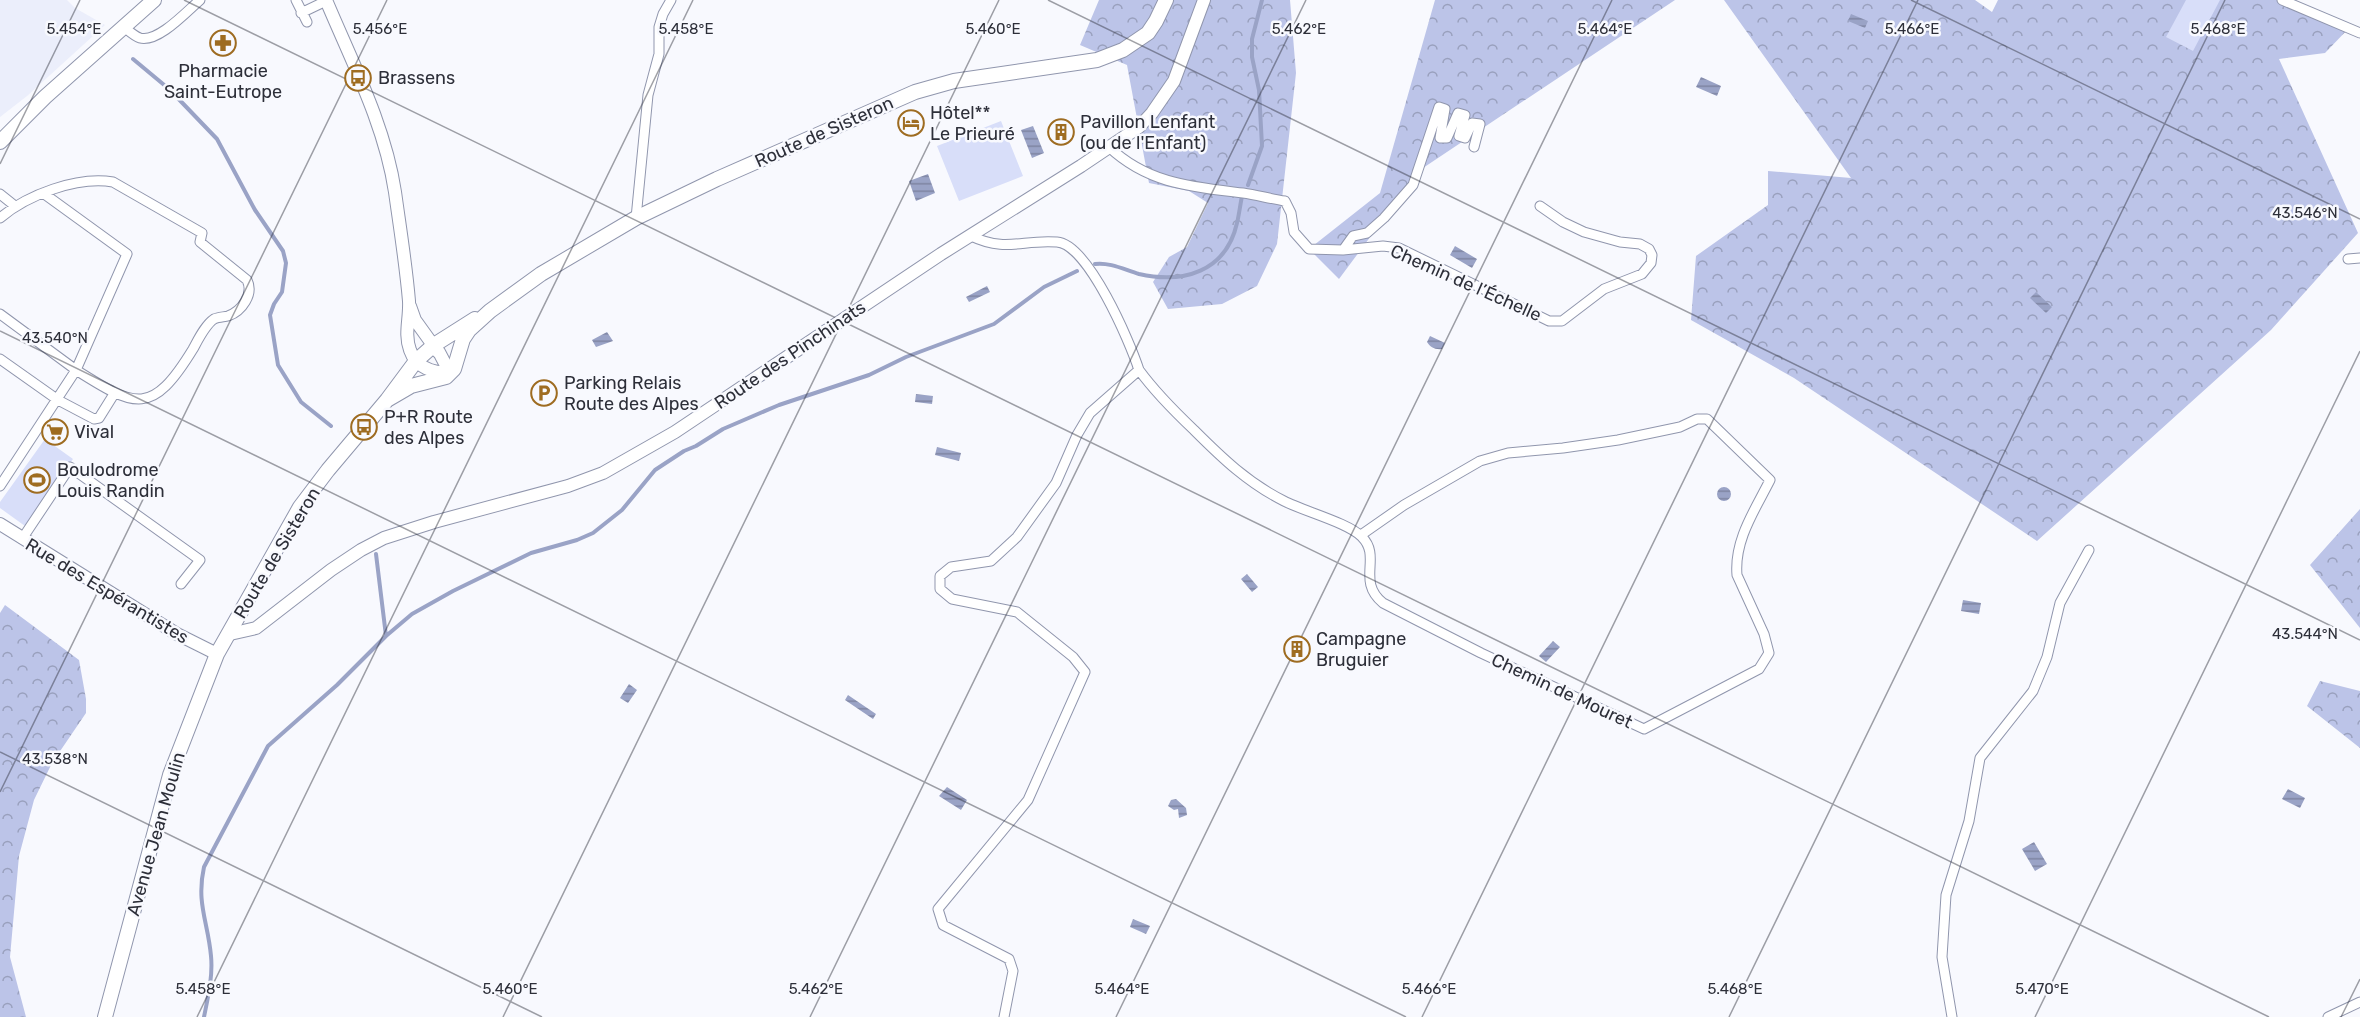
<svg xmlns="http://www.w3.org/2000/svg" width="2360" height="1017" font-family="Rubik,sans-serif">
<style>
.built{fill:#ebeefb}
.forest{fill:url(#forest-crowns)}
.garden{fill:#d8def9}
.water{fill:url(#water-rules)}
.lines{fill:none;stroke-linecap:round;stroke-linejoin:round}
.stream{stroke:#9aa3c6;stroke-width:4}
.minor-casing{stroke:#9096ad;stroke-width:11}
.tertiary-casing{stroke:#9096ad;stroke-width:14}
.secondary-casing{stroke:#9096ad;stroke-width:16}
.minor{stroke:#fff;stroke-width:9}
.tertiary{stroke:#fff;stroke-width:12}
.secondary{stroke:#fff;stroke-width:14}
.ticks{fill:none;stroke:#2d2f39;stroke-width:1.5;stroke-opacity:0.45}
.labels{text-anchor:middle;stroke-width:5;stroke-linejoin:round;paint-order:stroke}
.poi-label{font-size:18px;fill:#2d2f39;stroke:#f8f9fe;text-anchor:start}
.street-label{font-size:18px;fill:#2d2f39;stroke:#f8f9fe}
.ticks-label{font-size:15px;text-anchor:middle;fill:#2d2f39;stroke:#f8f9fe;stroke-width:5;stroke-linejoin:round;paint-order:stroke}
</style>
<defs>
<pattern id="forest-crowns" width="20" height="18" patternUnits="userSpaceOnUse" patternTransform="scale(1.5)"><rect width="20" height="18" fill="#bcc4e8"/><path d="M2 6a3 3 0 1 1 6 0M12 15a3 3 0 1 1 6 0" fill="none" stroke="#99a0bd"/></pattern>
<pattern id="water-rules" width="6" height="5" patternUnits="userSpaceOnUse" patternTransform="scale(1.5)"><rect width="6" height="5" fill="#9aa3c6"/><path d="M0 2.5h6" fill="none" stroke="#7e85a2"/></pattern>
</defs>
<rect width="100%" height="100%" fill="#f8f9fe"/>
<path class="built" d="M 0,0 L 67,0 L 75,8 L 105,25 L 27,96 L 0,117 Z"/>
<path class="forest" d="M 1099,0 L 1290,0 L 1296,73 L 1277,244 L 1257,286 L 1222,304 L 1168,309 L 1153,282 L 1169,257 L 1187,247 L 1208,203 L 1189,191 L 1149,183 L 1127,65 L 1080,45 Z
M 1435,0 L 1675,0 L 1420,170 L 1339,279 L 1309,249 L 1380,193 Z
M 1724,0 L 1975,0 L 1992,12 L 1998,0 L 2281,0 L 2350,27 L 2325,53 L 2279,59 L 2358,233 L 2271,330 L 2037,541 L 1794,378 L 1691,320 L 1696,256 L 1768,205 L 1768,171 L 1851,178 Z
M 2360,509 L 2360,628 L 2310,565 Z
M 5,605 L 79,660 L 86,699 L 86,713 L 52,763 L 34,800 L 19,856 L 10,957 L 26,1017 L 0,1017 L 0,613 Z
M 2320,681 L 2360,691 L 2360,748 L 2307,706 Z"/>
<path class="garden" d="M 2186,0 L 2220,0 L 2193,51 L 2166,37 Z
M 1001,121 L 1023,176 L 959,201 L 937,146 Z
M 45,439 L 73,459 L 25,526 L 0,508 L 0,502 Z"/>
<path class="water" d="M 1851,14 L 1868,21 L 1865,28 L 1848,21 Z
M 1701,77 L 1721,86 L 1717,96 L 1696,87 Z
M 1033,126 L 1044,153 L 1032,158 L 1021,130 Z
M 928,174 L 935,193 L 916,201 L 909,181 Z
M 1455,246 L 1477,259 L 1472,268 L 1450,255 Z
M 987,286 L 990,292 L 969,302 L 966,297 Z
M 2036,292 L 2052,307 L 2046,313 L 2030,298 Z
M 607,332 L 613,341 L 596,347 L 592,340 Z
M 1430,336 L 1445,343 L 1442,349 C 1435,350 1430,347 1427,342 Z
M 916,394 L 933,396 L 932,404 L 915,402 Z
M 937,447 L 961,453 L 959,461 L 935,455 Z
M1717 494a7 7 0 1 1 14 0a7 7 0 1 1-14 0Z
M 1247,574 L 1258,587 L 1252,592 L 1241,579 Z
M 1963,600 L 1981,603 L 1979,614 L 1961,611 Z
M 1553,641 L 1560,647 L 1546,662 L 1539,656 Z
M 629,684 L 637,690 L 628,703 L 620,698 Z
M 848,695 L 876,714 L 873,719 L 845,700 Z
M 947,787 L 967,800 L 961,810 L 939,796 Z
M 2288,789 L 2305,798 L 2300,808 L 2282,799 Z
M 1176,799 L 1186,808 L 1187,815 L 1179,818 L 1178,809 L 1174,810 L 1168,806 L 1171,800 Z
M 2034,842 L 2047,864 L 2035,871 L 2022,849 Z
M 1133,919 L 1150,926 L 1146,934 L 1130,927 Z"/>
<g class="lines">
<path class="stream" d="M 133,59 L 169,89 L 217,139 L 255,210 L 283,251 L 286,263 L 282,292 L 274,304 L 270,315 L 278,365 L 301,402 L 331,426
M 1248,185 L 1262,146 L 1259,90 L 1252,57 L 1252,39 L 1262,0
M 1095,264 C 1110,262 1125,270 1139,274 C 1183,284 1226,272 1237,223 C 1239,215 1240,206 1242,196
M 376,554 L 386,636
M 204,1017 C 208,997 213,976 211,956 C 208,922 196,903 204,867 L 268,746 L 337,685 L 386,636 L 412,614 L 453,591 L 531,553 L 577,540 L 593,533 L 622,510 L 655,470 L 684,451 L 696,446 L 723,429 L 779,405 L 869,375 L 906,357 L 994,324 L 1044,287 L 1077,271"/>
<g class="minor-casing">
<path id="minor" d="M 296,0 L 307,22
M 2282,0 L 2360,33
M 301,13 L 326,1
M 124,27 C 129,31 134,36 140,38 C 158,43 187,11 200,0
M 1109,147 C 1148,184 1193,187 1243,193 C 1257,195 1271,199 1285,201 L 1291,213 L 1294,232 L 1309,249 L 1343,250 L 1353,236 L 1367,233 L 1384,218 L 1413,185 L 1439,107 L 1445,109 L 1440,138 L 1447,138 L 1458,113 L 1465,115 L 1459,136 L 1465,138 L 1472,123 L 1480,124 L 1474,147
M 0,194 L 15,206
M 0,218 C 27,195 77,176 113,182 L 202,233 L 200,242 L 247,280 C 254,294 242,311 228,316 C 224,317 218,317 214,319 C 205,325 198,340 193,349 C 152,416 136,408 76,370 L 0,486
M 636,218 L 648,95 L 659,54 L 659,27 L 663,14 L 671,0
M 971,236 C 1007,253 1022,239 1057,242 C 1088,244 1130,342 1139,370 L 1090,413 L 1077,435 L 1056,483 L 1017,537 L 991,561 L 951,567 L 940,576 L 940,589 L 952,599 L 1017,612 L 1073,657 L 1085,672 L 1028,800 L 938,909 L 943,925 L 1009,959 L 1013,971 L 1004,1017
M 1343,250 L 1383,246 L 1399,248 L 1549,321 L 1562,321 L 1604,289 L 1642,274 L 1651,263 L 1652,255 L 1649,249 L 1640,244 L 1620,242 L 1584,232 L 1563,222 L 1540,206
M 2348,259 L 2360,258
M 0,314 L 76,370 L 127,254 L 43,193
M 0,359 L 58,400 L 94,419 L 99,418 L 114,394
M 1139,370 C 1155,392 1174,411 1194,430 C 1222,458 1248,483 1284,501 C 1303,511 1349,523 1362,537 C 1382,557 1356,581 1383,603 L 1481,653 L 1644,729 L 1759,669 L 1769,653 L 1764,634 L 1737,575 C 1734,540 1755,510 1770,480 L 1707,419 L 1697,419 L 1680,427 L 1618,440 L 1563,448 L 1508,453 L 1480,461 L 1404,505 L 1361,535
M 22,539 L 70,467 L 200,560 L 181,584
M 1952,1017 L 1942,957 L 1946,895 L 1969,821 L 1980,758 L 2033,691 L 2047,657 L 2060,603 L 2089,550
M 2328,1017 L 2360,1002"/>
</g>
<g class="tertiary-casing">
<path id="tertiary" d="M 326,0 C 352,62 385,125 395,192 C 400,228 406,265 409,301 C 410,318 404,334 410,350 C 416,368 434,373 450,373 L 439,352
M 410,306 L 415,320 L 438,352
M 0,524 L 177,634 L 217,654
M 230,634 L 256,628 L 331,570 L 361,550 L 384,538 L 434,522 L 568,486 L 603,473 L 675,432 L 941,254 L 1081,166 L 1139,127 L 1152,113 L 1174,81 L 1204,0"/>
</g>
<g class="secondary-casing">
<path id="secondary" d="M 0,142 L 45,97 L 154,0
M 387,400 L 411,386 L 446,377 L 454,369 L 463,339 L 469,330 L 490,311 L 541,274 L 636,218 L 717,179 L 915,92 L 954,81 L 1097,60 L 1123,50 L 1148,33 L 1156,21 L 1166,0
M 105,1017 L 170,775 L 217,654 L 300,507 L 328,470 L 387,400 L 416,361 L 434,345 L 475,319"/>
</g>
<use href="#minor" class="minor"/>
<use href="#tertiary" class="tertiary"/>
<use href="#secondary" class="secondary"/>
</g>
<path class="ticks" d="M 184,0 L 2269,1017M 1048,0 L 2360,640M 1911,0 L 2360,219M 0,164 L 80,0M 0,331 L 1406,1017M 0,752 L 542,1017M 0,792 L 387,0M 197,1017 L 693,0M 503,1017 L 999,0M 810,1017 L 1306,0M 1116,1017 L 1612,0M 1422,1017 L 1918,0M 1729,1017 L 2225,0M 2035,1017 L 2360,351M 2341,1017 L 2360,979"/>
<defs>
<g id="pharmacy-ring" transform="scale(1.35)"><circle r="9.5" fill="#f8f9fe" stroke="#9e6c21" stroke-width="1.5"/><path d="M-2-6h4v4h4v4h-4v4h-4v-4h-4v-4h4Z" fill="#9e6c21"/></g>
<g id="bus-ring" transform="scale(1.35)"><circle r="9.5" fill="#f8f9fe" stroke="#9e6c21" stroke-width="1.5"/><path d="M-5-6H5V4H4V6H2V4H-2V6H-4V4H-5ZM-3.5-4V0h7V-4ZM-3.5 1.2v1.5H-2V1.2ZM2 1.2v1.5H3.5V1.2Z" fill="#9e6c21"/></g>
<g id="hotel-ring" transform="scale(1.35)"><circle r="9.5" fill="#f8f9fe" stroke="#9e6c21" stroke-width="1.5"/><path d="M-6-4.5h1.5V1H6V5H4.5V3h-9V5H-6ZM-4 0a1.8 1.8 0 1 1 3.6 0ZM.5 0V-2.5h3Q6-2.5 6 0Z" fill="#9e6c21"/></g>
<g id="building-ring" transform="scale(1.35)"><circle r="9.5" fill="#f8f9fe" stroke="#9e6c21" stroke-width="1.5"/><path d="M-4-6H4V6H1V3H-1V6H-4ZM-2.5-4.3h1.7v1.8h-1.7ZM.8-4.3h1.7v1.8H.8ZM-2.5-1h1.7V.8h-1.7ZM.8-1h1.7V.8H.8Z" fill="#9e6c21"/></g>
<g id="parking-ring" transform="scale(1.35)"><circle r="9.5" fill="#f8f9fe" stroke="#9e6c21" stroke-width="1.5"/><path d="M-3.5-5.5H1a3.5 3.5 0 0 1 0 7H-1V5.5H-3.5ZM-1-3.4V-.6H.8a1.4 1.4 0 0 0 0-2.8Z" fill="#9e6c21"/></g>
<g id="supermarket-ring" transform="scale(1.35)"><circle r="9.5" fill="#f8f9fe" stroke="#9e6c21" stroke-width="1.5"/><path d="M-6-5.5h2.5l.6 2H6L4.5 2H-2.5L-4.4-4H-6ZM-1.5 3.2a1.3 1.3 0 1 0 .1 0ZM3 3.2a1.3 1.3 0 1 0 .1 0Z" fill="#9e6c21"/></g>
<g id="stadium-ring" transform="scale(1.35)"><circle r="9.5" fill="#f8f9fe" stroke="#9e6c21" stroke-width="1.5"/><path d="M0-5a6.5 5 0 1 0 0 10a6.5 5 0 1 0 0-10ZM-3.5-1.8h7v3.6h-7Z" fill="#9e6c21"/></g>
</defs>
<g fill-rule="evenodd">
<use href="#pharmacy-ring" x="223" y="43"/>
<use href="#bus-ring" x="358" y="78"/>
<use href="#hotel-ring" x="911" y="123"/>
<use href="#building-ring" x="1061" y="132"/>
<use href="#parking-ring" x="544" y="393"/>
<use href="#bus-ring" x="364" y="427"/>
<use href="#supermarket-ring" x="55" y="432"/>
<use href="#stadium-ring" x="37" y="480"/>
<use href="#building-ring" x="1297" y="649"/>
</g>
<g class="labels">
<g class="poi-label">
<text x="223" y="77" text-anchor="middle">Pharmacie<tspan x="223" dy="21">Saint-Eutrope</tspan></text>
<text x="378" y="84">Brassens</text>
<text x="930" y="119">Hôtel**<tspan x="930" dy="21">Le Prieuré</tspan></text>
<text x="1080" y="128">Pavillon Lenfant<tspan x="1080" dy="21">(ou de l'Enfant)</tspan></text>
<text x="564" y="389">Parking Relais<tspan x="564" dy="21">Route des Alpes</tspan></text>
<text x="384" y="423">P+R Route<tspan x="384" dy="21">des Alpes</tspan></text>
<text x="74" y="438">Vival</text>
<text x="57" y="476">Boulodrome<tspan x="57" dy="21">Louis Randin</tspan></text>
<text x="1316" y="645">Campagne<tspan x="1316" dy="21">Bruguier</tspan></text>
</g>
<g class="street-label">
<text transform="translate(824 132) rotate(-24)" y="6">Route de Sisteron</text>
<text transform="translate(1466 283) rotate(24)" y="6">Chemin de l’Échelle</text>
<text transform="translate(790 355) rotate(-34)" y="6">Route des Pinchinats</text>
<text transform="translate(277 553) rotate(-59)" y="6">Route de Sisteron</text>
<text transform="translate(107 591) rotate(31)" y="6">Rue des Espérantistes</text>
<text transform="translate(1562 691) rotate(25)" y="6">Chemin de Mouret</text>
<text transform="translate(156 834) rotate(-74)" y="6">Avenue Jean Moulin</text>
</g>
</g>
<g class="ticks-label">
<text x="74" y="34">5.454°E</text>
<text x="380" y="34">5.456°E</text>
<text x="686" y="34">5.458°E</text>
<text x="993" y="34">5.460°E</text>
<text x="1299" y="34">5.462°E</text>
<text x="1605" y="34">5.464°E</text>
<text x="1912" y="34">5.466°E</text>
<text x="2218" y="34">5.468°E</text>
<text x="2305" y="218">43.546°N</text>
<text x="55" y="343">43.540°N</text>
<text x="2305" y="639">43.544°N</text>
<text x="55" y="764">43.538°N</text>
<text x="203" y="994">5.458°E</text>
<text x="510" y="994">5.460°E</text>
<text x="816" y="994">5.462°E</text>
<text x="1122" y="994">5.464°E</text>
<text x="1429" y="994">5.466°E</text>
<text x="1735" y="994">5.468°E</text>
<text x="2042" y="994">5.470°E</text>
</g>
</svg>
